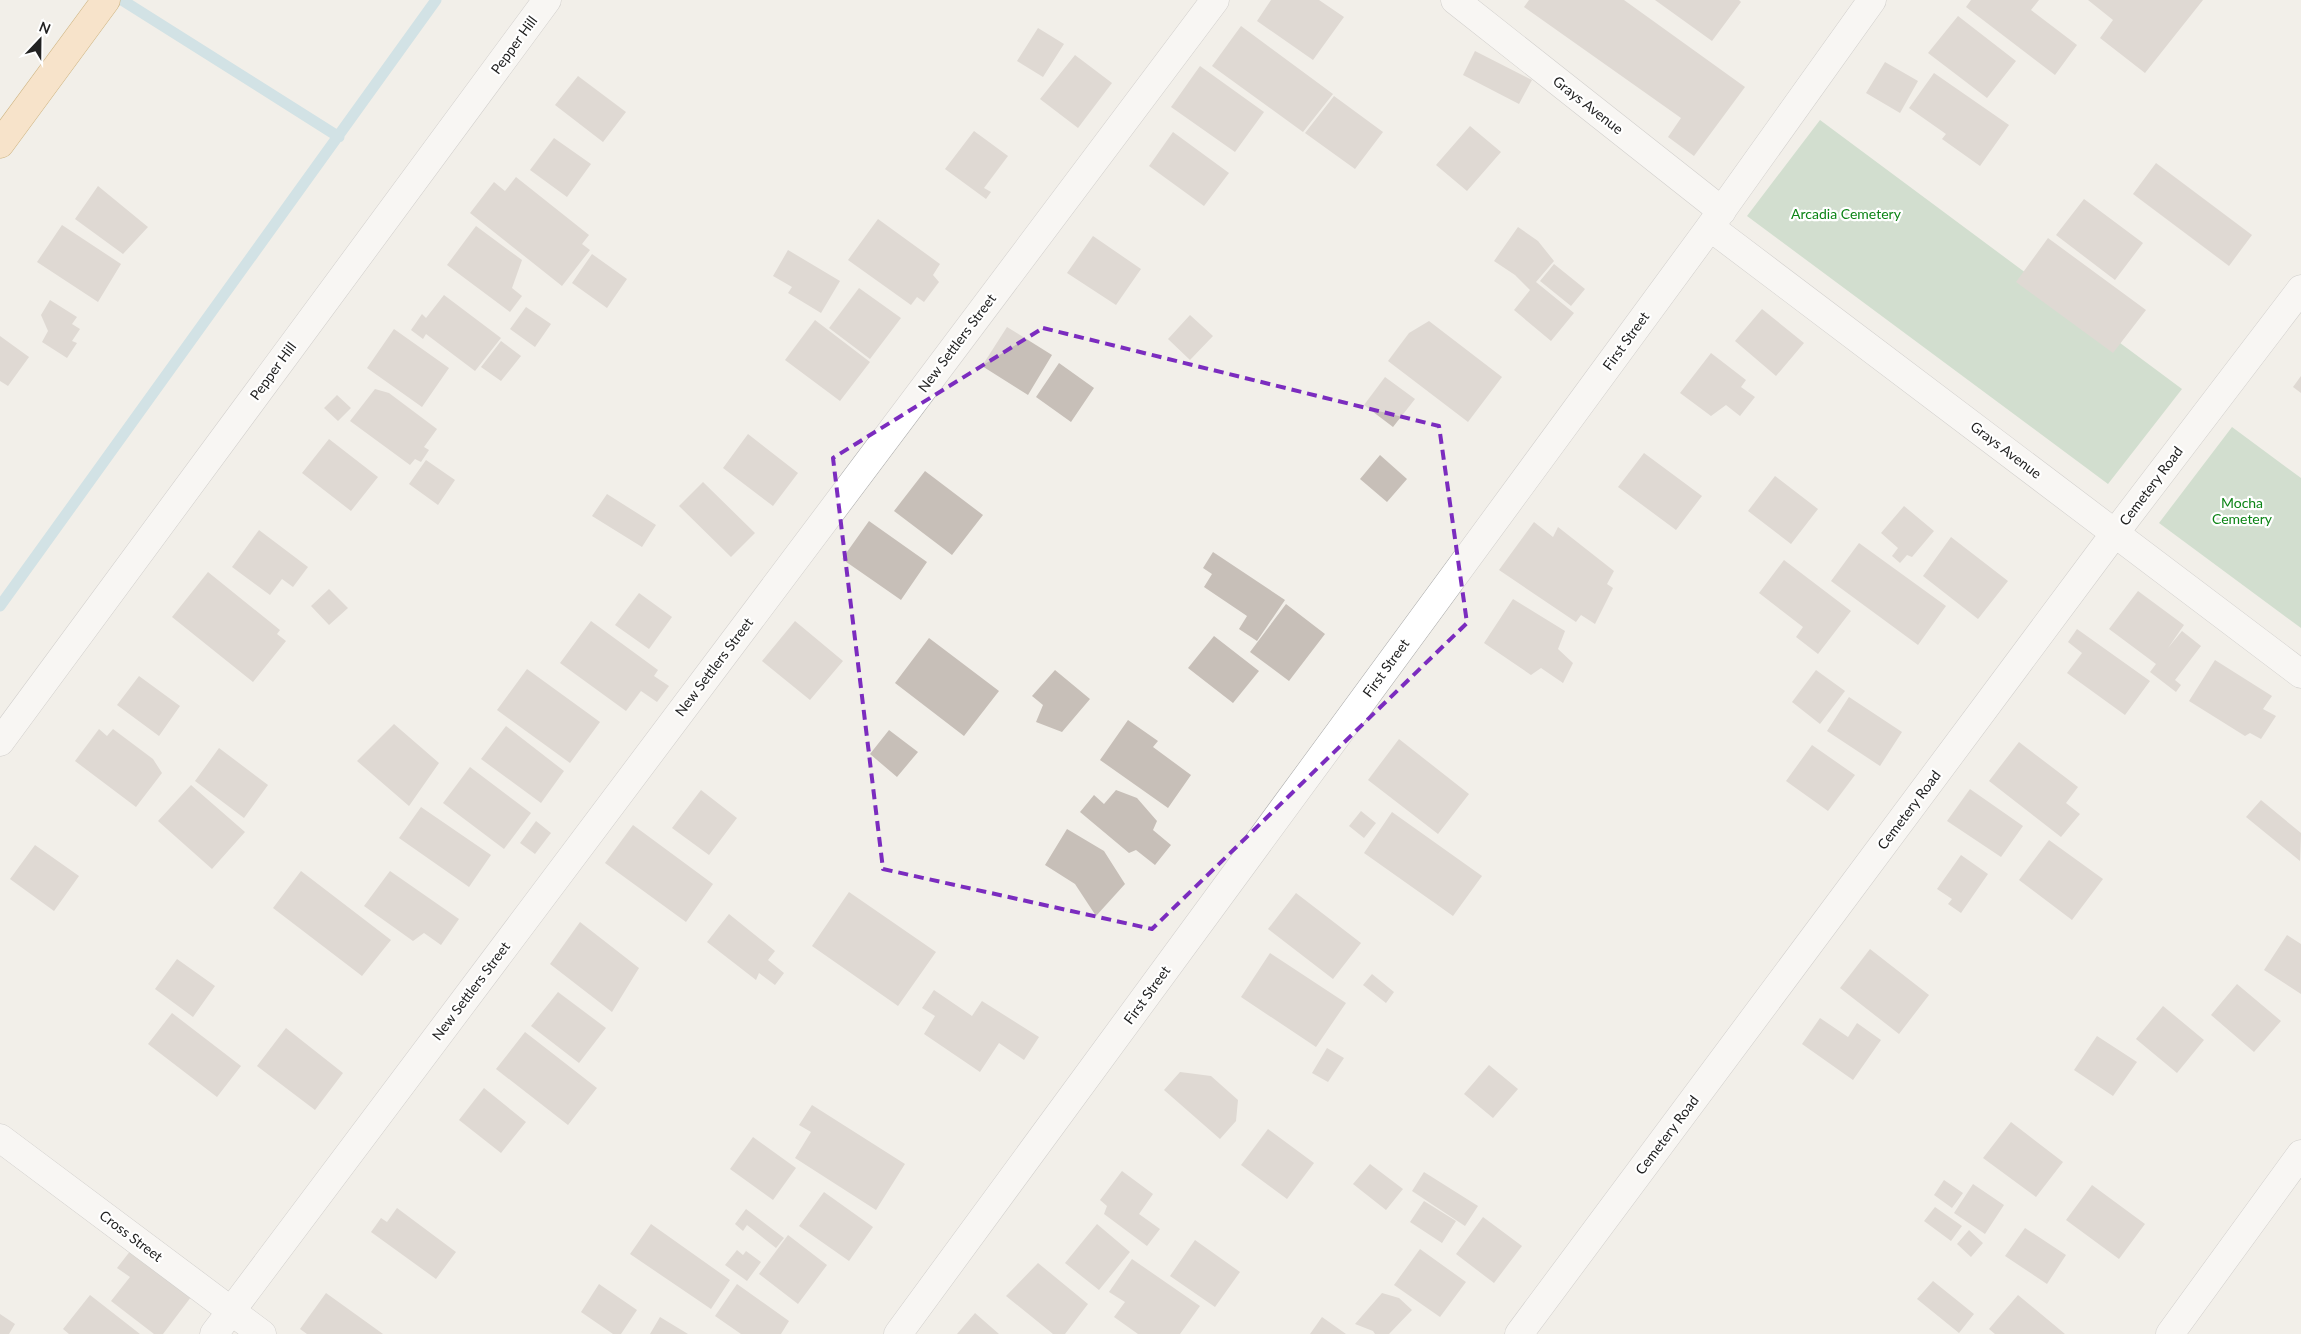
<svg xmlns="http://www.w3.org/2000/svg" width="2301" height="1334" font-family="Lato,sans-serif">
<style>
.cemetery{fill:#aacbaf}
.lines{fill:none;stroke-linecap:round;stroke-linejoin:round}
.stream{stroke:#aad3df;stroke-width:11}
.building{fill:#c7bfb8}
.minor-casing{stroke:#a9a9a9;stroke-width:29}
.major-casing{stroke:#a06b00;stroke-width:29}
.minor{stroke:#fff;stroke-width:28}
.major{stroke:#fcd6a4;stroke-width:28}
.marked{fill:none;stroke:#7b2cbf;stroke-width:4;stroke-dasharray:10 6;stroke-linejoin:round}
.labels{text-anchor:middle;stroke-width:4.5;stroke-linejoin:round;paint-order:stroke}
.street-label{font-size:14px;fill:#222;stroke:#fff}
.park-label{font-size:14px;fill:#0c8416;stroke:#fff}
</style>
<rect width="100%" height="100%" fill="#f2efe9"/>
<path class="cemetery" d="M 1820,120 L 2182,389 L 2108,484 L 1747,216 Z
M 2232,427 L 2301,478 L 2301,628 L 2159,523 Z"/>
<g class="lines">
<path class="stream" d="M 122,0 L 339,137
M 0,606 L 436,0"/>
</g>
<path class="building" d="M 1271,0 L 1319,0 L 1344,17 L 1313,60 L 1257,21 Z
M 1529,0 L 1624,0 L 1745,87 L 1694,156 L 1668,137 L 1681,118 L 1524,7 Z
M 1655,0 L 1739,0 L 1741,2 L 1712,41 Z
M 1971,0 L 2039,0 L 2031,10 L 2077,45 L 2055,75 L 1966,7 Z
M 2088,0 L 2203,0 L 2145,73 L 2100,38 L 2113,20 Z
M 1958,16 L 2016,61 L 1987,98 L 1928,53 Z
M 1241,26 L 1333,94 L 1303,132 L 1212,66 Z
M 1038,28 L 1064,44 L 1043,77 L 1017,61 Z
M 1475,51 L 1532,80 L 1519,104 L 1463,75 Z
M 1075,55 L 1112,83 L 1078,128 L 1040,99 Z
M 1885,62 L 1918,81 L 1900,113 L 1866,93 Z
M 1200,66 L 1264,112 L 1235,152 L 1171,107 Z
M 1934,73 L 2009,125 L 1980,166 L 1942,139 L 1946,134 L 1909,108 Z
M 578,76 L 626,112 L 603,142 L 555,105 Z
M 1334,96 L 1383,132 L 1355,169 L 1305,133 Z
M 1470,126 L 1501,152 L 1467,191 L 1436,165 Z
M 974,131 L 1008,156 L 984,188 L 991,192 L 986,199 L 945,169 Z
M 1173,132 L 1229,173 L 1204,206 L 1149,166 Z
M 554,138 L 591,164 L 567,197 L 530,170 Z
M 2156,163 L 2252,235 L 2229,266 L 2133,194 Z
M 516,177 L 589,235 L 582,244 L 590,250 L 562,286 L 470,213 L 494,182 L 505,191 Z
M 98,186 L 148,227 L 123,254 L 75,219 Z
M 2084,199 L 2143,243 L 2115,280 L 2056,235 Z
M 878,219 L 940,264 L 933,275 L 939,282 L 924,302 L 917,297 L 911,305 L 848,260 Z
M 62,225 L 121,264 L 98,302 L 37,262 Z
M 476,226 L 522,260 L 512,288 L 522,296 L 510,312 L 447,265 Z
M 1518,227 L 1538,241 L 1554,261 L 1536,282 L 1574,313 L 1551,341 L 1514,310 L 1530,290 L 1515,275 L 1494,261 Z
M 1093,236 L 1141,269 L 1116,305 L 1067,273 Z
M 2048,238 L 2146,310 L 2113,353 L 2016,282 Z
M 788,250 L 840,281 L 821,313 L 788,293 L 792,287 L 773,276 Z
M 592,254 L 627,279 L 607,308 L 572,283 Z
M 1554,264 L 1585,289 L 1571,306 L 1540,281 Z
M 859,288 L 901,318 L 870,359 L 829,328 Z
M 444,295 L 501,338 L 475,371 L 426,334 L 423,339 L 411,330 L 422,314 L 426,318 Z
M 50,300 L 77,317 L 72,324 L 80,329 L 72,341 L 77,343 L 67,358 L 42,342 L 48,331 L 41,315 Z
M 526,307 L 551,324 L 535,347 L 510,329 Z
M 1762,309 L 1804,343 L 1776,376 L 1735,341 Z
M 1190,315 L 1213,336 L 1190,360 L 1168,339 Z
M 815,320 L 870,362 L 840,401 L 785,360 Z
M 1429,321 L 1502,377 L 1468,422 L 1388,361 L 1409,333 Z
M 1007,327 L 1052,355 L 1028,395 L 982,366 Z
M 394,329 L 449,368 L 422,407 L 367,368 Z
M 0,336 L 29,357 L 8,386 L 0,381 Z
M 501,341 L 521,356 L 501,381 L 481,367 Z
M 1711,353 L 1746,380 L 1741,387 L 1755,397 L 1740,416 L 1726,405 L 1711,416 L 1680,393 Z
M 1059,363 L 1094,388 L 1071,422 L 1036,397 Z
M 2301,376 L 2301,393 L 2293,387 Z
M 1385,377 L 1415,399 L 1393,427 L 1364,405 Z
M 375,389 L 389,393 L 437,429 L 424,447 L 429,450 L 421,462 L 415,459 L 410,465 L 350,421 Z
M 337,395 L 351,408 L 338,421 L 324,408 Z
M 748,434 L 798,473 L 773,506 L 723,468 Z
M 329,439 L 378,477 L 351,511 L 302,473 Z
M 1644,453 L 1702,496 L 1676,530 L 1618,487 Z
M 1380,455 L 1407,479 L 1387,502 L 1360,479 Z
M 426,460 L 455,480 L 438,505 L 409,484 Z
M 925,471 L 983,515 L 952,555 L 894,511 Z
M 1775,476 L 1818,509 L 1791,544 L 1748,511 Z
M 703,482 L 755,533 L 731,557 L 679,506 Z
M 607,494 L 656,525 L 642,547 L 592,516 Z
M 1904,506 L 1934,531 L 1912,557 L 1907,555 L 1900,563 L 1892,556 L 1898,548 L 1881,533 Z
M 869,521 L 927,562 L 901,600 L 842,559 Z
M 1534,522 L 1553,537 L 1558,527 L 1614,571 L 1607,584 L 1613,588 L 1595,624 L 1581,615 L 1576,622 L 1499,570 Z
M 259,530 L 308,567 L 293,587 L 282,579 L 270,595 L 232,567 Z
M 1951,537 L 2008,581 L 1978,619 L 1923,576 Z
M 1859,543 L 1946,606 L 1918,645 L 1831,581 Z
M 1213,552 L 1285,600 L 1257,641 L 1239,629 L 1247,616 L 1204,587 L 1212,574 L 1203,568 Z
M 1784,560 L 1851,611 L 1818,654 L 1796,637 L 1803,627 L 1759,593 Z
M 208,572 L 280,630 L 277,634 L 286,641 L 253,682 L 172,617 Z
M 329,589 L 348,608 L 329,625 L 311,606 Z
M 2138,591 L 2184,625 L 2168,648 L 2182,631 L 2201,646 L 2175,680 L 2181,685 L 2176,692 L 2150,672 L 2156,664 L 2109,629 Z
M 639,593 L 672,617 L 649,649 L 615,625 Z
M 1513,599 L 1565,631 L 1558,649 L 1573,663 L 1563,683 L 1541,668 L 1531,675 L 1484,643 Z
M 1286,604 L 1325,634 L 1289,681 L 1250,652 Z
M 591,621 L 658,670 L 654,676 L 669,686 L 657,702 L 641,691 L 626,711 L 560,663 Z
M 795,621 L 843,661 L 810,700 L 762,661 Z
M 2077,629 L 2150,681 L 2125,715 L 2067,673 L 2082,653 L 2068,642 Z
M 1214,636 L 1259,671 L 1233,703 L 1188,668 Z
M 929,638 L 999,691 L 964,736 L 895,683 Z
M 2215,660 L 2272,696 L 2263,709 L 2276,716 L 2261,739 L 2250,733 L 2245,736 L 2189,701 Z
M 527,669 L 600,722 L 570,763 L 497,710 Z
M 1055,670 L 1090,699 L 1062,732 L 1036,722 L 1043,705 L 1032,696 Z
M 1816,670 L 1845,691 L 1820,724 L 1792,702 Z
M 139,676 L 180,706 L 159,736 L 117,705 Z
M 1849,697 L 1902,732 L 1880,766 L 1827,731 Z
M 1128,720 L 1158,741 L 1153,747 L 1191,775 L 1168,808 L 1100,760 Z
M 394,724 L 439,763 L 409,806 L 357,761 Z
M 506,726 L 564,771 L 541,803 L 481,759 Z
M 99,729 L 107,736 L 113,729 L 153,759 L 162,773 L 136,807 L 75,761 Z
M 889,730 L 918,752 L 897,777 L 870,754 Z
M 1399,739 L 1469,794 L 1438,834 L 1368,780 Z
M 2019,742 L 2078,787 L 2066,803 L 2080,814 L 2061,837 L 1989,781 Z
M 1812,745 L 1855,775 L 1828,811 L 1786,781 Z
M 219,748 L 268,785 L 244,818 L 195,781 Z
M 470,767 L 531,813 L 504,849 L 443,803 Z
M 191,785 L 245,832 L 212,869 L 158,821 Z
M 1970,789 L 2023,826 L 2001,857 L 1947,821 Z
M 701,790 L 737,818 L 709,855 L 672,828 Z
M 1116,790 L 1137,798 L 1157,821 L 1153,830 L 1171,845 L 1155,865 L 1136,850 L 1129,853 L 1080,812 L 1094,795 L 1104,804 Z
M 2261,800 L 2301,833 L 2300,861 L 2246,817 Z
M 421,807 L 491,855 L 469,887 L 399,838 Z
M 1361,811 L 1376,823 L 1364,838 L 1349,826 Z
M 1392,812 L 1482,876 L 1453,916 L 1364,853 Z
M 536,821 L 551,833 L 535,854 L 520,843 Z
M 633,825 L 713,884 L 686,922 L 605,863 Z
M 1067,829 L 1104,851 L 1125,884 L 1096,916 L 1075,884 L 1045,865 Z
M 2049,840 L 2103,879 L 2072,920 L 2019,880 Z
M 35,845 L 79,876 L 54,911 L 10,879 Z
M 1961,855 L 1988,874 L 1961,913 L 1948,904 L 1952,899 L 1937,889 Z
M 301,871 L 391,940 L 362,976 L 273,908 Z
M 390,871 L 459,919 L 441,945 L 424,933 L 413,941 L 364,906 Z
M 849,892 L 936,952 L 898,1006 L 812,946 Z
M 1296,893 L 1361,943 L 1333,979 L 1268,929 Z
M 729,914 L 775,951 L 768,960 L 784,973 L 775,985 L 759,973 L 756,980 L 707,942 Z
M 580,922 L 639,968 L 612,1012 L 550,964 Z
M 2287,935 L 2301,944 L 2301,994 L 2264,970 Z
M 1870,949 L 1929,995 L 1899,1034 L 1840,988 Z
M 1270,953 L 1346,1003 L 1316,1047 L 1241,997 Z
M 177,959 L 215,986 L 193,1017 L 155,989 Z
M 1372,974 L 1394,992 L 1386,1003 L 1363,985 Z
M 2237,984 L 2281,1021 L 2254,1052 L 2211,1015 Z
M 934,990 L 972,1016 L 982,1001 L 1039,1037 L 1024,1060 L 999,1043 L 980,1072 L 924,1034 L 935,1016 L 922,1008 Z
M 558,992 L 606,1028 L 579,1063 L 531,1026 Z
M 2163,1006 L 2204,1040 L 2177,1073 L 2136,1039 Z
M 172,1013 L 241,1066 L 217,1097 L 148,1044 Z
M 1820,1018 L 1848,1037 L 1857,1023 L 1881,1040 L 1853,1080 L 1802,1044 Z
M 286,1028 L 343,1073 L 315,1110 L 257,1066 Z
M 525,1032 L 597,1088 L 568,1125 L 496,1069 Z
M 2097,1036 L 2137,1062 L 2113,1096 L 2074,1070 Z
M 1327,1048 L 1344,1058 L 1328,1082 L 1312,1073 Z
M 1489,1065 L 1518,1089 L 1493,1118 L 1464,1094 Z
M 1180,1072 L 1211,1076 L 1238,1100 L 1236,1121 L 1220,1139 L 1164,1090 Z
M 484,1088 L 526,1122 L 501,1153 L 459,1120 Z
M 812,1105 L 905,1164 L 876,1210 L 795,1158 L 811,1132 L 799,1125 Z
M 2011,1122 L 2063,1162 L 2036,1197 L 1983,1158 Z
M 1268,1129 L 1314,1163 L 1287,1199 L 1241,1165 Z
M 753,1137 L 796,1168 L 773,1200 L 730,1169 Z
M 1370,1164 L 1403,1189 L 1386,1210 L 1353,1184 Z
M 1122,1171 L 1153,1194 L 1139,1214 L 1160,1229 L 1147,1246 L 1104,1214 L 1107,1206 L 1100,1200 Z
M 1424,1172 L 1478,1206 L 1465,1226 L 1412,1191 Z
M 1944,1180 L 1963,1193 L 1952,1208 L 1934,1195 Z
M 1973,1184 L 2004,1205 L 1985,1234 L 1954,1213 Z
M 2092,1185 L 2145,1224 L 2119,1259 L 2066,1220 Z
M 824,1192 L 873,1227 L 849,1261 L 799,1226 Z
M 1424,1201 L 1456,1221 L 1442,1243 L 1410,1222 Z
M 1935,1207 L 1962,1226 L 1951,1241 L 1924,1221 Z
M 397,1208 L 456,1252 L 436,1279 L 371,1232 L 381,1218 L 387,1222 Z
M 746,1209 L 784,1238 L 776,1248 L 747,1225 L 743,1231 L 735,1224 Z
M 1483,1217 L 1522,1246 L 1494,1283 L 1456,1254 Z
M 651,1224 L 730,1280 L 711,1309 L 630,1254 Z
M 1097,1224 L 1130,1252 L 1099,1290 L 1065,1263 Z
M 2025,1228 L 2066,1255 L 2047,1284 L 2005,1256 Z
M 1969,1230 L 1983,1243 L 1971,1257 L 1957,1244 Z
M 788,1235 L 827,1265 L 798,1304 L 759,1274 Z
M 1195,1240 L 1240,1272 L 1215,1307 L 1170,1276 Z
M 1420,1249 L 1466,1282 L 1440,1317 L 1394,1285 Z
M 131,1250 L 191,1297 L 163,1334 L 154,1334 L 111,1301 L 130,1277 L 117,1268 Z
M 737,1250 L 743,1255 L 746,1251 L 761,1262 L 747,1281 L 725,1265 Z
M 1132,1259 L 1200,1306 L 1180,1334 L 1138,1334 L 1114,1317 L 1125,1302 L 1109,1292 Z
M 1038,1263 L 1088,1304 L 1065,1334 L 1053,1334 L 1006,1296 Z
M 1933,1281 L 1974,1314 L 1959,1333 L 1917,1299 Z
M 599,1284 L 637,1310 L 621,1334 L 613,1334 L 581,1312 Z
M 737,1284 L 789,1321 L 781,1334 L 741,1334 L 715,1316 Z
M 326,1293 L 383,1334 L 307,1334 L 300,1329 Z
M 1382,1293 L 1399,1298 L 1412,1310 L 1389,1334 L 1375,1334 L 1373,1331 L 1355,1324 Z
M 90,1295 L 140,1334 L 69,1334 L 63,1329 Z
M 2018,1295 L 2065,1334 L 1995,1334 L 1989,1329 Z
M 975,1313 L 999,1334 L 957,1334 Z
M 0,1314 L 15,1324 L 9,1334 L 0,1334 Z
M 660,1317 L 688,1334 L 650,1334 Z
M 1322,1317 L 1346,1334 L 1310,1334 Z"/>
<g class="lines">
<g class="minor-casing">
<path id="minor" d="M 1455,0 L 1722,211
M 1710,227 L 2301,674
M 0,742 L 547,0
M 0,1138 L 262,1334
M 214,1334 L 1215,0
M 898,1334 L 1710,227 L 1872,0
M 1519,1334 L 2115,533 L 2301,289
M 2170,1334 L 2301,1154"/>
</g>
<g class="major-casing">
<path id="major" d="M 0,144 L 106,0"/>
</g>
<use href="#minor" class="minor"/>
<use href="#major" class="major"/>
</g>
<path d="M0 0H2301V1334H0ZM 1043,328 L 1439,426 L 1467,623 L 1152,929 L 883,869 L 833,458 Z" fill="#f2efe9" fill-opacity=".55" fill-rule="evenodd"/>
<path class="marked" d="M 1043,328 L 1439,426 L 1467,623 L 1152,929 L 883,869 L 833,458 Z"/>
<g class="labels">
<g class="street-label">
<text transform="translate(514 45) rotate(-54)" y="5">Pepper Hill</text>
<text transform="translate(1588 105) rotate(38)" y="5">Grays Avenue</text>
<text transform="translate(1626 341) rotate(-54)" y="5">First Street</text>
<text transform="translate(957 343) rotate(-53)" y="5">New Settlers Street</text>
<text transform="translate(273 371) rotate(-54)" y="5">Pepper Hill</text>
<text transform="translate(2006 450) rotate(37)" y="5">Grays Avenue</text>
<text transform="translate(2151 486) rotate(-53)" y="5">Cemetery Road</text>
<text transform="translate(714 667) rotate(-53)" y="5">New Settlers Street</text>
<text transform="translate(1386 668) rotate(-54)" y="5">First Street</text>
<text transform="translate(1909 810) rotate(-53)" y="5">Cemetery Road</text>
<text transform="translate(471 991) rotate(-53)" y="5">New Settlers Street</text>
<text transform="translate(1147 995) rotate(-54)" y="5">First Street</text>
<text transform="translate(1667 1135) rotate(-53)" y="5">Cemetery Road</text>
<text transform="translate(131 1236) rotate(37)" y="5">Cross Street</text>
</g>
<g class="park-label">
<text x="1846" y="219">Arcadia Cemetery</text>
<text x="2242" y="508">Mocha<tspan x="2242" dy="16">Cemetery</tspan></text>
</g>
</g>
<g transform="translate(40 40) rotate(22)" stroke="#ffffff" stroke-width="4" paint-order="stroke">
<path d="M0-4L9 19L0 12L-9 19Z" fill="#222222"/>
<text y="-8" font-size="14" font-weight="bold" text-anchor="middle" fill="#222222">N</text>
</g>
</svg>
